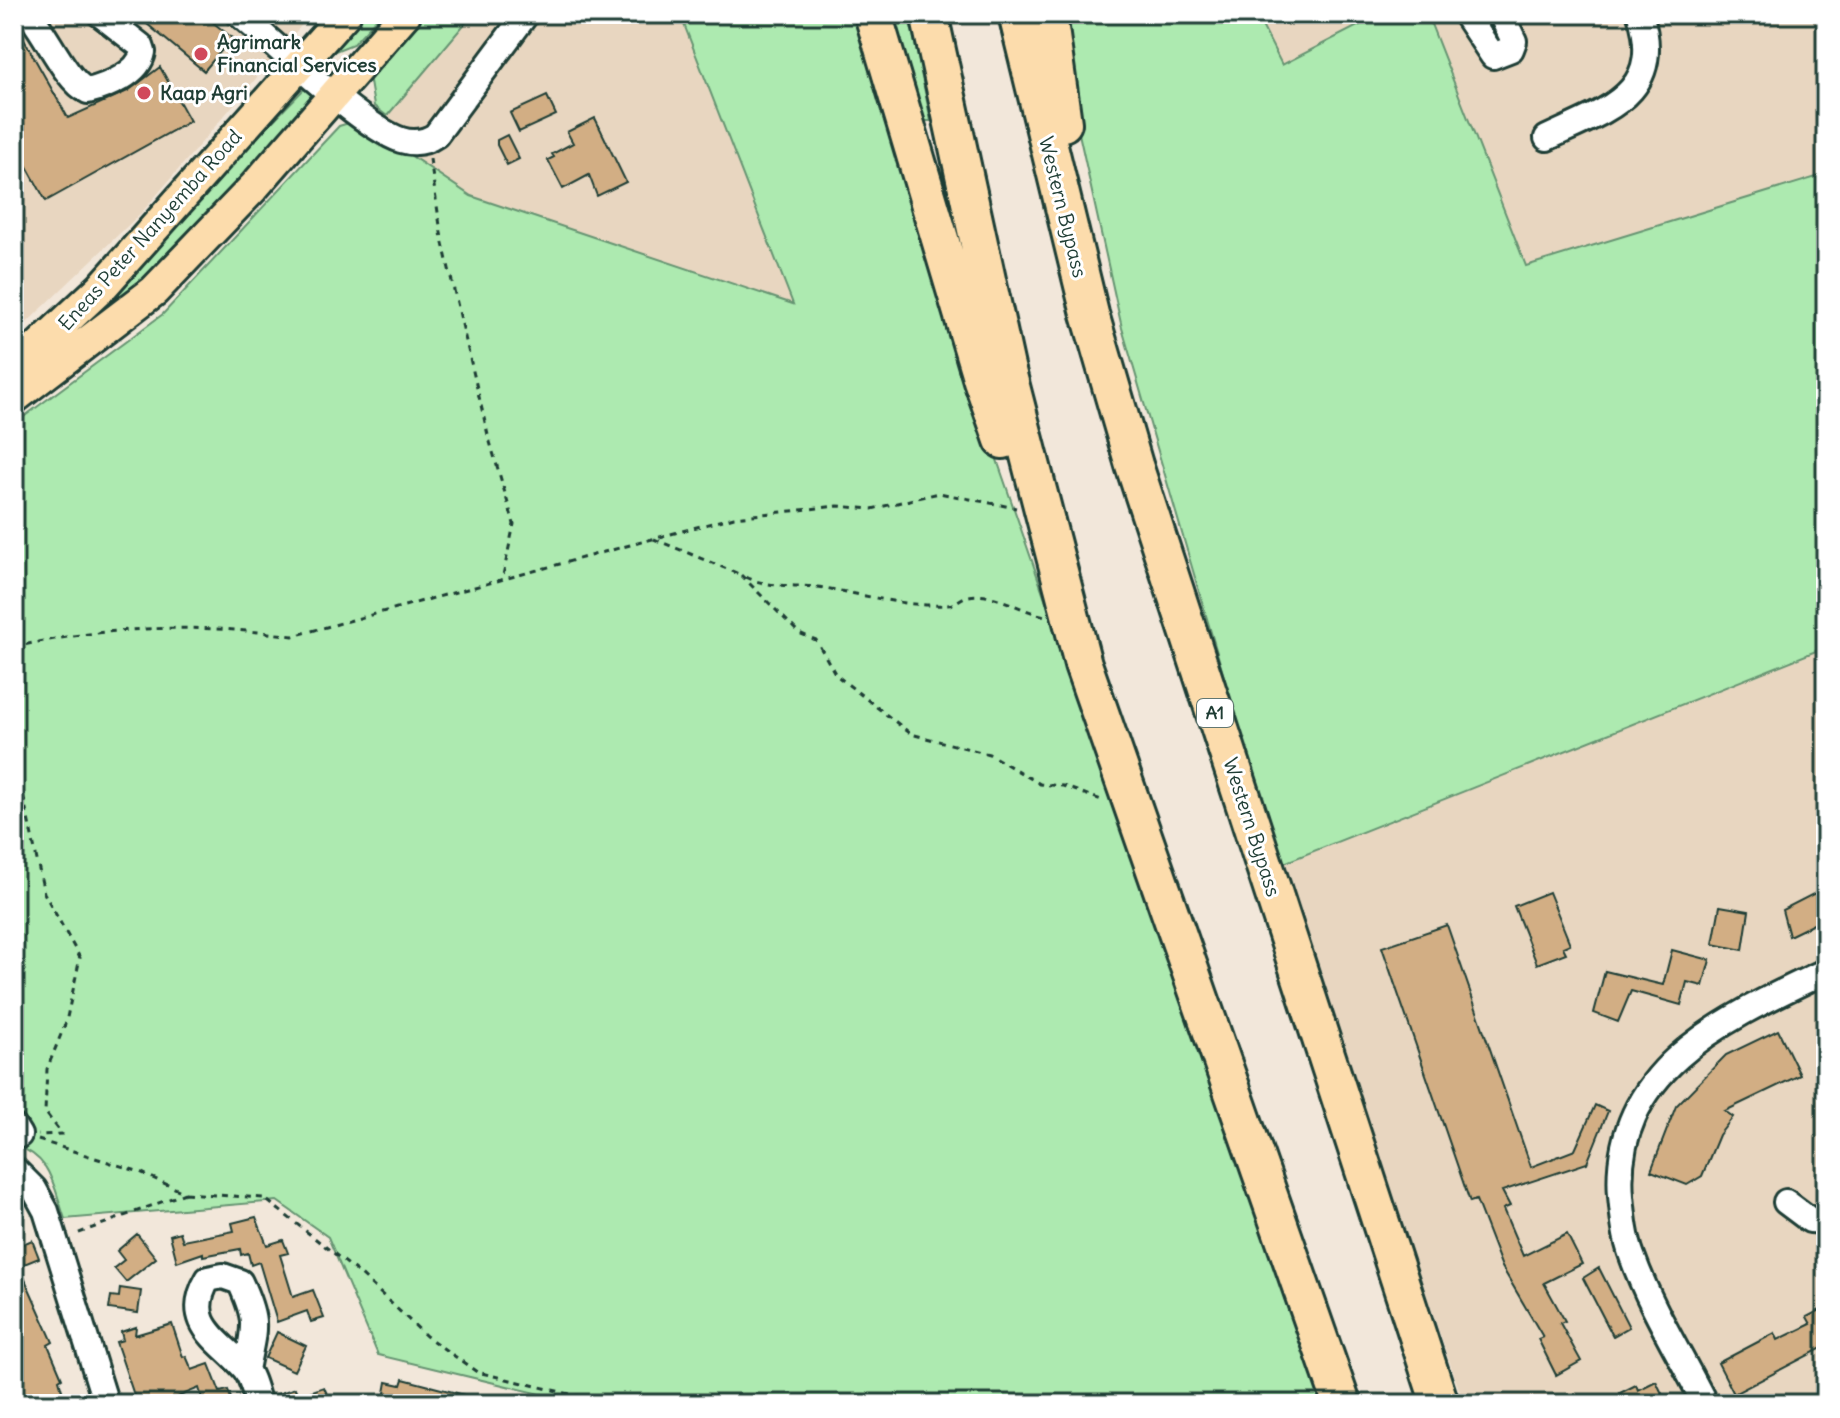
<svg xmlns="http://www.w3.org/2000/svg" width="1840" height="1418" font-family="Delius,sans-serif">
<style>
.built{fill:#e8d6c0}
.green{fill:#adeab0;stroke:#669472;stroke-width:2}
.building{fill:#d2ae84;stroke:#1f3d34;stroke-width:2}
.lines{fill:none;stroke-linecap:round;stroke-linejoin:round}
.minor-casing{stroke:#1f3d34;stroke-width:30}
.major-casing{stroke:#1f3d34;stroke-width:36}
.highway-casing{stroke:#1f3d34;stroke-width:42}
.path{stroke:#1f3d34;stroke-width:3;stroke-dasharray:6 6;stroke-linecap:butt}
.minor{stroke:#fff;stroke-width:24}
.major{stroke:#fcdcac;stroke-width:30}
.highway{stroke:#fcdcac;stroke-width:36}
.poi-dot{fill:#d1495b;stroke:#fff;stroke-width:3}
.labels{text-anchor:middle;stroke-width:6;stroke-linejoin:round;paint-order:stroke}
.shield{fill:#fff;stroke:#627771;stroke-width:2}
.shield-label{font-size:18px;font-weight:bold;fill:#1f3d34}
.poi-label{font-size:20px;font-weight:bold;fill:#1f3d34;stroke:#fff;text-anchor:start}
.street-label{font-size:20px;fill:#1f3d34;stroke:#fff}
</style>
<rect width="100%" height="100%" fill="#f2e7da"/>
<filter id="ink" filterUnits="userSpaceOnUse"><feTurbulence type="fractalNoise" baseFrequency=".0125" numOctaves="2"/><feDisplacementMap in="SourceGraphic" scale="16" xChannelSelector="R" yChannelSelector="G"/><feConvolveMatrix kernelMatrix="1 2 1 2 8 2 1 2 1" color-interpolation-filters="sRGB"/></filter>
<g filter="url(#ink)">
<path class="built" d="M 14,14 L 311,14 L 143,211 L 14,335 Z
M 473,14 L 680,14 L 794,305 L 471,196 L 374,131 Z
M 1256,14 L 1381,14 L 1282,65 Z
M 1427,14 L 1826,14 L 1826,174 L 1526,266 Z
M 1826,647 L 1826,1404 L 1464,1404 L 1279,866 Z"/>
<path class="green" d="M 363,14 L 381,14 L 353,44 L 330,53 Z
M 424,14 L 473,14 L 387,116 L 374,106 L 369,76 Z
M 680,14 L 858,14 L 951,327 L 1324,1404 L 582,1404 L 378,1355 L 328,1237 L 277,1201 L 65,1219 C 53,1185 52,1157 14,1145 L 14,424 L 163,314 L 339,126 L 352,122 L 374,131 L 471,196 L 793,304 Z
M 887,14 L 909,14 L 931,121 L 922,121 Z
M 1067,14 L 1256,14 L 1282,65 L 1381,14 L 1427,14 L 1526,266 L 1826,174 L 1826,647 L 1279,865 L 1122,328 L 1078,129 Z
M 306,87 L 315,92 L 316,101 L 137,289 L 71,341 L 229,166 Z"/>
<path class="building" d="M 135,14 L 203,14 L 232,38 L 204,71 Z
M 14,22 L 68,118 L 128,91 L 160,67 L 190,121 L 46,201 L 14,143 Z
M 547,96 L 556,115 L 519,132 L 510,113 Z
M 595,118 L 626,182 L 597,196 L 589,175 L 563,189 L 548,160 L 554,157 L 552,154 L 573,143 L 567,132 Z
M 507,135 L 519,159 L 507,165 L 497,145 L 497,140 Z
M 1819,891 L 1826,906 L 1826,918 L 1789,936 L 1782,910 Z
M 1549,892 L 1570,944 L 1563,947 L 1566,953 L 1537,964 L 1514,906 Z
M 1720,906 L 1749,911 L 1743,950 L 1713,944 Z
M 1447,925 L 1531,1167 L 1575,1150 L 1595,1105 L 1608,1111 L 1587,1163 L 1502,1191 L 1510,1206 L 1503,1209 L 1523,1256 L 1567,1234 L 1582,1264 L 1544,1283 L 1565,1321 L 1560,1323 L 1581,1361 L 1556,1375 L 1538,1339 L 1543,1337 L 1502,1267 L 1476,1200 L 1470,1202 L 1382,947 Z
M 1672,950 L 1710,960 L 1703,986 L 1687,982 L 1681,1005 L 1631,991 L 1618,1022 L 1594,1013 L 1605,971 L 1663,985 Z
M 1778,1030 L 1800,1075 L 1725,1111 L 1733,1117 L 1719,1135 L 1702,1176 L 1687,1185 L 1651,1171 L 1676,1106 L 1726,1055 Z
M 256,1217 L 267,1245 L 283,1240 L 288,1253 L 280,1255 L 293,1297 L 313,1290 L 324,1318 L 311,1322 L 307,1311 L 277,1322 L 259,1262 L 251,1265 L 248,1253 L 241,1255 L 240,1249 L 203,1256 L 203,1253 L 177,1262 L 170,1235 L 180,1232 L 183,1241 L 234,1231 L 232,1223 Z
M 137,1234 L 156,1258 L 126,1282 L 114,1268 L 124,1260 L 117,1251 Z
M 32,1240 L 39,1258 L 19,1266 L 53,1342 L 48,1345 L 62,1378 L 59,1380 L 66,1404 L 24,1404 L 19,1387 L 14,1389 L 14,1336 L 23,1331 L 14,1306 L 14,1248 Z
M 1599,1268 L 1629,1327 L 1613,1336 L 1583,1278 Z
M 120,1288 L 141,1291 L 138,1313 L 109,1309 L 111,1296 L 119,1297 Z
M 1826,1307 L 1826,1346 L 1734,1394 L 1718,1363 L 1775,1333 L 1778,1340 L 1811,1324 L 1807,1317 Z
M 172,1324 L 183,1357 L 186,1356 L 192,1370 L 209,1364 L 220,1392 L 228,1390 L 233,1404 L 192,1404 L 192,1401 L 202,1398 L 199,1388 L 170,1400 L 172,1404 L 137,1404 L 116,1342 L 123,1340 L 121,1332 L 136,1327 L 135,1335 Z
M 277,1332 L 306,1346 L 294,1371 L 265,1358 Z
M 403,1379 L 480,1399 L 480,1404 L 383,1404 L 387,1382 L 401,1385 Z
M 1656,1381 L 1667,1404 L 1611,1404 L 1623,1398 L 1620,1393 L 1636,1385 L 1638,1390 Z
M 324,1387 L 331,1404 L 274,1404 L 272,1396 L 295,1388 L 298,1396 Z"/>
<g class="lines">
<g class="minor-casing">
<path id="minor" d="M 29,14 C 47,35 66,81 88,91 C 107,86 139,74 143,52 L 141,46 L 100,14
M 239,14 C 274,43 363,128 401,140 C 414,144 426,142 436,135 L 526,14
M 1465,14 L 1493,56 L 1511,49 L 1514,41 L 1501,14
M 1547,138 C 1605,110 1666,95 1640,14
M 14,1127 L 19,1135
M 14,1169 L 34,1189 L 46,1211 L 106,1404
M 1786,1202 L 1810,1220 L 1826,1221
M 246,1370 C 254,1327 259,1323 240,1282 L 223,1276 L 208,1279 C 181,1325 222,1341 245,1369 C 252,1377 255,1393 259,1404
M 1705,1404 C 1681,1356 1650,1307 1632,1256 C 1625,1238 1623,1216 1621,1196 C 1611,1068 1727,1018 1826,971"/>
</g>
<g class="major-casing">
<path id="major" d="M 14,369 L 101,288 L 345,14
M 14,398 L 154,291 L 253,188 L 405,14"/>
</g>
<g class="highway-casing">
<path id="highway" d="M 873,14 L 982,380 L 1003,440
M 929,14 L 1006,367 L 1083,664 L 1342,1404
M 1017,14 L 1090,314 L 1134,465 L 1440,1404
M 1048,14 L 1063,123"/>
</g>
<path class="path" d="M 430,159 L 442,239 L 488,435 L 514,524 L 502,580
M 654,539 L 739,574
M 741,575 L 799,633 L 816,640 L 836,675 L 911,734 L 989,754 L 1040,784 L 1063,786 L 1104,801
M 746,577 C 770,589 799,584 825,588 C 865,595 906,607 947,605 C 955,605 961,597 969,596 C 995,591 1021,612 1046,616
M 14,647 C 108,626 198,623 293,636 L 734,517 L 838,506 L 872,509 L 939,493 L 1016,508
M 14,775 L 20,781 L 44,893 L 80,958 L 66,1022 L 47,1069 L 45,1112 L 62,1134 L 38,1135
M 38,1140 L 140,1172 L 185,1193 L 74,1235
M 185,1193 L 264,1198 L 360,1274 L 426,1336 L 477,1372 L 612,1404"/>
<use href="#minor" class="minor"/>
<use href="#major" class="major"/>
<use href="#highway" class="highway"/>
</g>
</g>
<g class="poi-dot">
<circle cx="201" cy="54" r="8"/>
<circle cx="144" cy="93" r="8"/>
</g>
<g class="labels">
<rect class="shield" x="1197" y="699" width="36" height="28" rx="6"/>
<g class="shield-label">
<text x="1215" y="719">A1</text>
</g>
<g class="poi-label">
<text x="217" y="49">Agrimark<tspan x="217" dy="23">Financial Services</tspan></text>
<text x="160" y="100">Kaap Agri</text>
</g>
<g class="street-label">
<text transform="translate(1063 207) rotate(76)" y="7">Western Bypass</text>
<text transform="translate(150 230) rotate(-48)" y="7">Eneas Peter Nanyemba Road</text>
<text transform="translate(1252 827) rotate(72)" y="7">Western Bypass</text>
</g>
</g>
<rect width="1840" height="1418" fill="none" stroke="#fff" stroke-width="48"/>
<rect x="24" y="24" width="1792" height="1370" fill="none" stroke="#1f3d34" stroke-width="3" filter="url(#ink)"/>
</svg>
